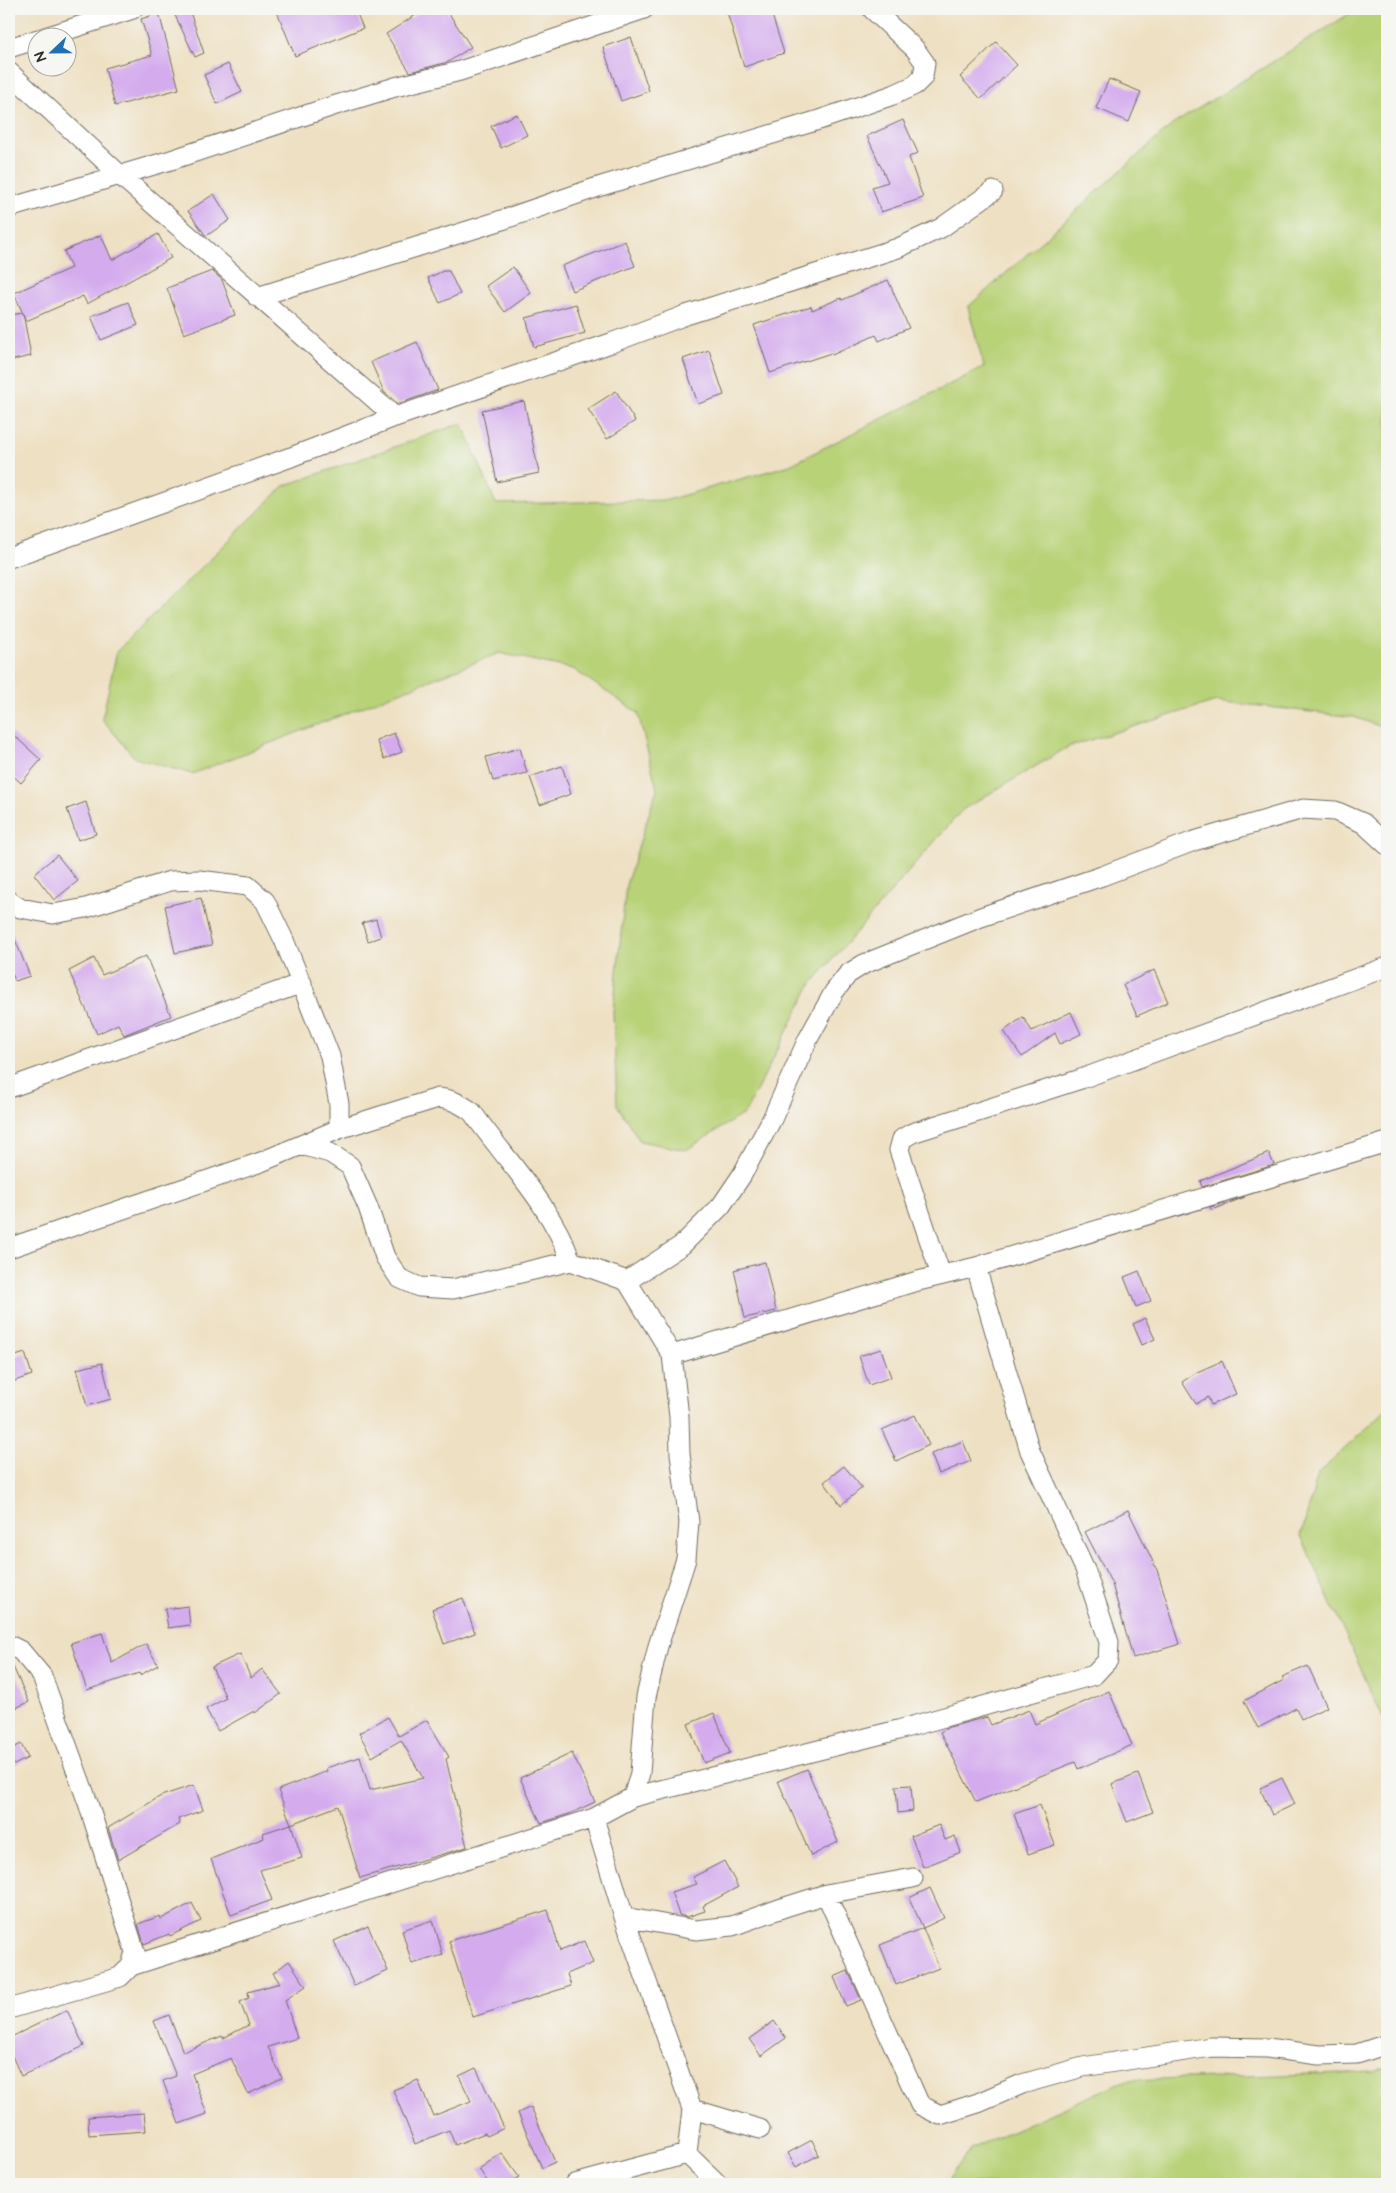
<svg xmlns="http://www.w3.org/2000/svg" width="1396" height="2193" font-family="'Architects Daughter',sans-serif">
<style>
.green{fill:#b8d277;stroke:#727e51}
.building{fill:#d4acee}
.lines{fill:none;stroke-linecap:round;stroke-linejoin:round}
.minor-casing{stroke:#6f6a60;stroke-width:21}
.minor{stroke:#fff;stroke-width:19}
</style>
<rect width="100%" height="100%" fill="#f6f6f2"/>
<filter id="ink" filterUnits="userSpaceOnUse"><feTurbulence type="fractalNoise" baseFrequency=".02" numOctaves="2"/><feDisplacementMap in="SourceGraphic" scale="10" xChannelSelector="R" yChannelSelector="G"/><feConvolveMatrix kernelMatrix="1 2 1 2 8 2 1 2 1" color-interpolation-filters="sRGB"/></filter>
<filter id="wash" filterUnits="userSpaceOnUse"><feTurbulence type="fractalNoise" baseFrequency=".0096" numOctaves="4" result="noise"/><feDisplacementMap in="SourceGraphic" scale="20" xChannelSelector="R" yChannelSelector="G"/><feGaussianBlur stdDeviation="1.12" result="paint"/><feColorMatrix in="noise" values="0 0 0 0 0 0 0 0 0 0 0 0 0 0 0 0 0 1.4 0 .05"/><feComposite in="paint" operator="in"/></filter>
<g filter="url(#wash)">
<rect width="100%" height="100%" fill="#eee0c2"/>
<path class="green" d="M 1357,9 L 1387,9 L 1387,729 L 1354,717 L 1216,701 L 1068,747 L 962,810 L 812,983 L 745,1113 L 686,1150 L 640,1141 L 617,1105 L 613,1012 L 626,885 L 657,789 L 638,713 L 573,669 L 499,653 L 192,774 L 135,758 L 102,719 L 117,651 L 284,486 L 462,423 L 496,504 L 667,500 L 790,465 L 984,367 L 968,307 L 1172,125 Z
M 1387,1409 L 1387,1727 L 1301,1536 L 1318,1474 Z
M 1387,2066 L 1387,2184 L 946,2184 L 971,2149 L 1126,2080 L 1375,2072 Z"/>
<g id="blocks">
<path class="building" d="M 172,9 L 189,9 L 204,53 L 195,57 Z
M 276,9 L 355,9 L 363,28 L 295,56 Z
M 425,9 L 446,9 L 471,47 L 448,62 L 410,72 L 386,34 Z
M 726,9 L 770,9 L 784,53 L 744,67 Z
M 159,13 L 179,89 L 115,106 L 105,68 L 152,55 L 141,19 Z
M 631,37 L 649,91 L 621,101 L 603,47 Z
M 996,42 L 1017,65 L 981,99 L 960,77 Z
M 228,64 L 242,92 L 217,104 L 204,75 Z
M 1109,79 L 1141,92 L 1129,122 L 1096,108 Z
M 517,114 L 527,135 L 501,148 L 491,126 Z
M 903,120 L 918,153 L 909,157 L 923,198 L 881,212 L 872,187 L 888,182 L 867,136 Z
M 214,194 L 230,220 L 206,236 L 188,211 Z
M 158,234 L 171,258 L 87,304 L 83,296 L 26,321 L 14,293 L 71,268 L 64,251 L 101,235 L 112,260 Z
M 625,241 L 635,266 L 572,291 L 562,266 Z
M 513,267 L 531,293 L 505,312 L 486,286 Z
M 212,271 L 222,280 L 235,315 L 184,334 L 167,288 Z
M 443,271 L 449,271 L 460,294 L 440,303 L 428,278 Z
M 888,280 L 909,328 L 879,341 L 876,335 L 832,355 L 831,353 L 770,373 L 754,325 L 811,306 L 812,310 L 841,298 L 842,300 Z
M 128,302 L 138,325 L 101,340 L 91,316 Z
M 576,304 L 585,333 L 534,347 L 526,318 Z
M 23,313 L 31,356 L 9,361 L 9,315 Z
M 417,342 L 438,390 L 398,404 L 384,392 L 371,362 Z
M 709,350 L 724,395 L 698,404 L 683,359 Z
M 616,391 L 635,421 L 607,439 L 588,409 Z
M 524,401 L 539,473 L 497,482 L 482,410 Z
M 9,731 L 41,760 L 21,783 L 9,772 Z
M 394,733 L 402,752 L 384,759 L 376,740 Z
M 520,748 L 527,773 L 493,781 L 486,757 Z
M 562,766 L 571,794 L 540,805 L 530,777 Z
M 86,802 L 96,834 L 78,840 L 67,809 Z
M 57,855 L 78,881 L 54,900 L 34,874 Z
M 201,898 L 212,945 L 175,953 L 165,906 Z
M 376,919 L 381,937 L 368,941 L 362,923 Z
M 9,925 L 30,976 L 15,981 L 9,965 Z
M 146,956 L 171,1016 L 124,1035 L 118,1024 L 97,1034 L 69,971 L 94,958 L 102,975 Z
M 1154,970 L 1168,1002 L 1137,1016 L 1123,985 Z
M 1071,1012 L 1081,1034 L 1060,1044 L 1055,1033 L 1022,1057 L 1004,1031 L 1023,1017 L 1032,1031 Z
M 1269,1153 L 1274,1165 L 1202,1187 L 1200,1181 Z
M 1245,1197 L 1212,1210 L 1210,1207 Z
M 765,1262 L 776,1311 L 745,1318 L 734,1270 Z
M 1139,1271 L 1151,1301 L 1136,1307 L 1124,1277 Z
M 1145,1318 L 1155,1339 L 1142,1345 L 1133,1324 Z
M 881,1349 L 891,1377 L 869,1385 L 859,1356 Z
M 25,1353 L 32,1375 L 9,1383 L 9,1358 Z
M 1222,1361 L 1236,1394 L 1211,1405 L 1208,1397 L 1196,1404 L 1182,1382 L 1197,1372 Z
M 102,1363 L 111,1399 L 87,1406 L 77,1369 Z
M 915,1415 L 929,1445 L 896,1461 L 882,1430 Z
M 963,1441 L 971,1461 L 939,1474 L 931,1454 Z
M 844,1466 L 862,1488 L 841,1505 L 824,1482 Z
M 1128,1510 L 1157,1570 L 1180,1644 L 1133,1658 L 1112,1584 L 1085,1532 Z
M 463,1598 L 475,1633 L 444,1644 L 432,1609 Z
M 188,1606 L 190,1625 L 168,1628 L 165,1609 Z
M 102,1633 L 112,1663 L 146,1644 L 158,1665 L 140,1675 L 139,1673 L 87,1690 L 71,1643 Z
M 240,1654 L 251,1678 L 262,1669 L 281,1694 L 255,1713 L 254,1711 L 218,1731 L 206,1709 L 226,1698 L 212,1667 Z
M 9,1658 L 29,1702 L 9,1711 Z
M 1308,1666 L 1327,1707 L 1301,1719 L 1296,1708 L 1258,1728 L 1244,1701 L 1284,1680 L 1282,1677 Z
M 1109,1691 L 1132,1745 L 1078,1769 L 1075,1762 L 976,1802 L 940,1732 L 949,1727 L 987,1717 L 991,1725 L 1029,1710 L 1035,1724 Z
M 714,1713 L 730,1753 L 704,1763 L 688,1724 Z
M 388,1717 L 399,1736 L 427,1720 L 449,1757 L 446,1759 L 467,1847 L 360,1878 L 338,1806 L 291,1824 L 278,1790 L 327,1771 L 326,1768 L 360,1757 L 370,1790 L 423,1778 L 401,1740 L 372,1757 L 359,1733 Z
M 21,1744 L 28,1758 L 14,1765 L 9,1754 L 9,1750 Z
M 572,1753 L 595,1802 L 569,1814 L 541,1823 L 520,1778 Z
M 807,1769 L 838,1842 L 811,1856 L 778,1781 Z
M 1138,1774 L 1153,1812 L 1127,1822 L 1112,1784 Z
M 1282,1778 L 1295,1804 L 1272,1815 L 1260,1788 Z
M 194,1785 L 203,1810 L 178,1819 L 180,1824 L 118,1860 L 108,1828 L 161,1796 Z
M 911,1785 L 913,1811 L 898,1813 L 896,1786 Z
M 1040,1805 L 1055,1845 L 1028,1854 L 1014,1814 Z
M 291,1824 L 302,1858 L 260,1870 L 272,1900 L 231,1915 L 211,1859 L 264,1838 L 263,1833 Z
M 939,1825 L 945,1840 L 955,1836 L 961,1852 L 923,1867 L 911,1836 Z
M 724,1861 L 738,1887 L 703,1906 L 705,1911 L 687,1917 L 679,1915 L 671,1892 L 697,1884 L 693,1877 Z
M 930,1888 L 944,1918 L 923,1928 L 909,1898 Z
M 192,1903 L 201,1921 L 170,1936 L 169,1934 L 144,1944 L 138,1924 L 160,1916 L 161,1919 Z
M 548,1910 L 560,1951 L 584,1941 L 593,1963 L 567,1974 L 571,1986 L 473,2017 L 449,1941 Z
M 433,1920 L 443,1955 L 412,1964 L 402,1930 Z
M 368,1926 L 388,1971 L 354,1986 L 334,1941 Z
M 923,1928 L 939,1968 L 896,1985 L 880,1945 Z
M 289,1961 L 306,1986 L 285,2000 L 297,2038 L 268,2047 L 282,2078 L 248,2094 L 231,2058 L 192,2074 L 207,2114 L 179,2124 L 163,2081 L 176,2076 L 154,2021 L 169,2015 L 183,2052 L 222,2036 L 223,2038 L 249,2025 L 240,2002 L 249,1998 L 248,1992 L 280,1983 L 273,1973 Z
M 848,1971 L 861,2000 L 846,2006 L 834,1977 Z
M 67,2010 L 84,2046 L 21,2076 L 9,2049 L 9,2038 Z
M 774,2021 L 786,2038 L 761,2056 L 749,2039 Z
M 476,2068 L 504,2128 L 487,2136 L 485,2133 L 455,2145 L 449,2130 L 415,2144 L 393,2090 L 418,2080 L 433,2116 L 471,2101 L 459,2076 Z
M 531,2107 L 555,2162 L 542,2168 L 518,2113 Z
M 144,2113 L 146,2131 L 89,2135 L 88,2117 Z
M 812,2140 L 819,2155 L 796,2167 L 788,2153 Z
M 502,2153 L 519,2177 L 508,2184 L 489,2184 L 479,2169 Z"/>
</g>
</g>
<g filter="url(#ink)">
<use href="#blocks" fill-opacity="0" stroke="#6f6a60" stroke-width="1"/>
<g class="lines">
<g class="minor-casing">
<path id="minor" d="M 42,38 L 133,9
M 9,48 L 38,39
M 9,72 L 120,175 L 395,417
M 9,208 L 171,160 L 333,106 L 395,87 L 460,71 L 644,9
M 257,297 L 496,222 L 598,187 L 819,120 L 893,95 L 915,85 L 923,77 L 925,63 L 915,49 L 872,9
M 9,558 L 291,457 L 395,417 L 611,343 L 686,315 L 898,248 L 941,228 L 993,191
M 9,901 L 20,908 L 53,914 L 86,908 L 170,881 L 199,880 L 248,886 L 265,901 L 284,940 L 330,1056 L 339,1104 L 339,1129 L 438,1098 C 452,1099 461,1104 472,1112 C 506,1160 551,1205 571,1261 L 627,1281 L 672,1355 L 679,1417 L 680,1454 L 689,1522 L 686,1559 L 658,1646 L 646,1697 L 640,1773 L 633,1797
M 9,1088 L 302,983
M 301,1145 L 330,1153 L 350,1166 L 368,1207 L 385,1257 L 399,1278 L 419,1287 L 453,1289 L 571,1261
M 9,1248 L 261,1162 L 339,1129
M 941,1275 L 899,1150 L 902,1139 L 912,1133 L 1081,1079 L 1387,967
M 627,1281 L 682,1245 L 721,1206 L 742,1175 L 772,1119 L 808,1039 L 834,992 L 848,974 L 864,964 L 981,917 L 1102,876 L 1194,841 L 1303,809 L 1335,811 L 1363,823 L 1387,845
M 672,1355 L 914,1282 L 976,1267 L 1387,1142
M 9,1645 L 21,1651 L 42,1676 L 88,1803 L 135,1952 L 131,1966
M 594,1818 L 624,1917 L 692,2109 L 687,2154 L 718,2184
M 826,1894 L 920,2105 L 940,2115 L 978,2103 L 1022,2084 L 1083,2067 L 1211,2047 L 1267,2048 L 1319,2055 L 1357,2054 L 1387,2044
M 624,1917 L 696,1930 L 732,1926 L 782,1908 L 826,1894 L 913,1878
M 9,2009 L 120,1977 L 131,1966 L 594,1818 L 633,1797 L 898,1730 L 1094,1675 L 1108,1660 L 1109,1642 L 1085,1569 L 1030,1451 L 976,1267
M 692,2109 L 760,2129
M 575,2184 L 687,2154"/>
</g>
<use href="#minor" class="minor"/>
</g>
</g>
<rect width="1396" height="2193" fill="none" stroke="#f6f6f2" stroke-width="30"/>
<g transform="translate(52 52) rotate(248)"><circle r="24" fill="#f6f6f2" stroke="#a5a5a2"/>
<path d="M0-4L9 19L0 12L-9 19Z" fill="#1f6fb2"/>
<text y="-8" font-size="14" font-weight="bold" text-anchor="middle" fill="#2b2b2b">N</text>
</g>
</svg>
